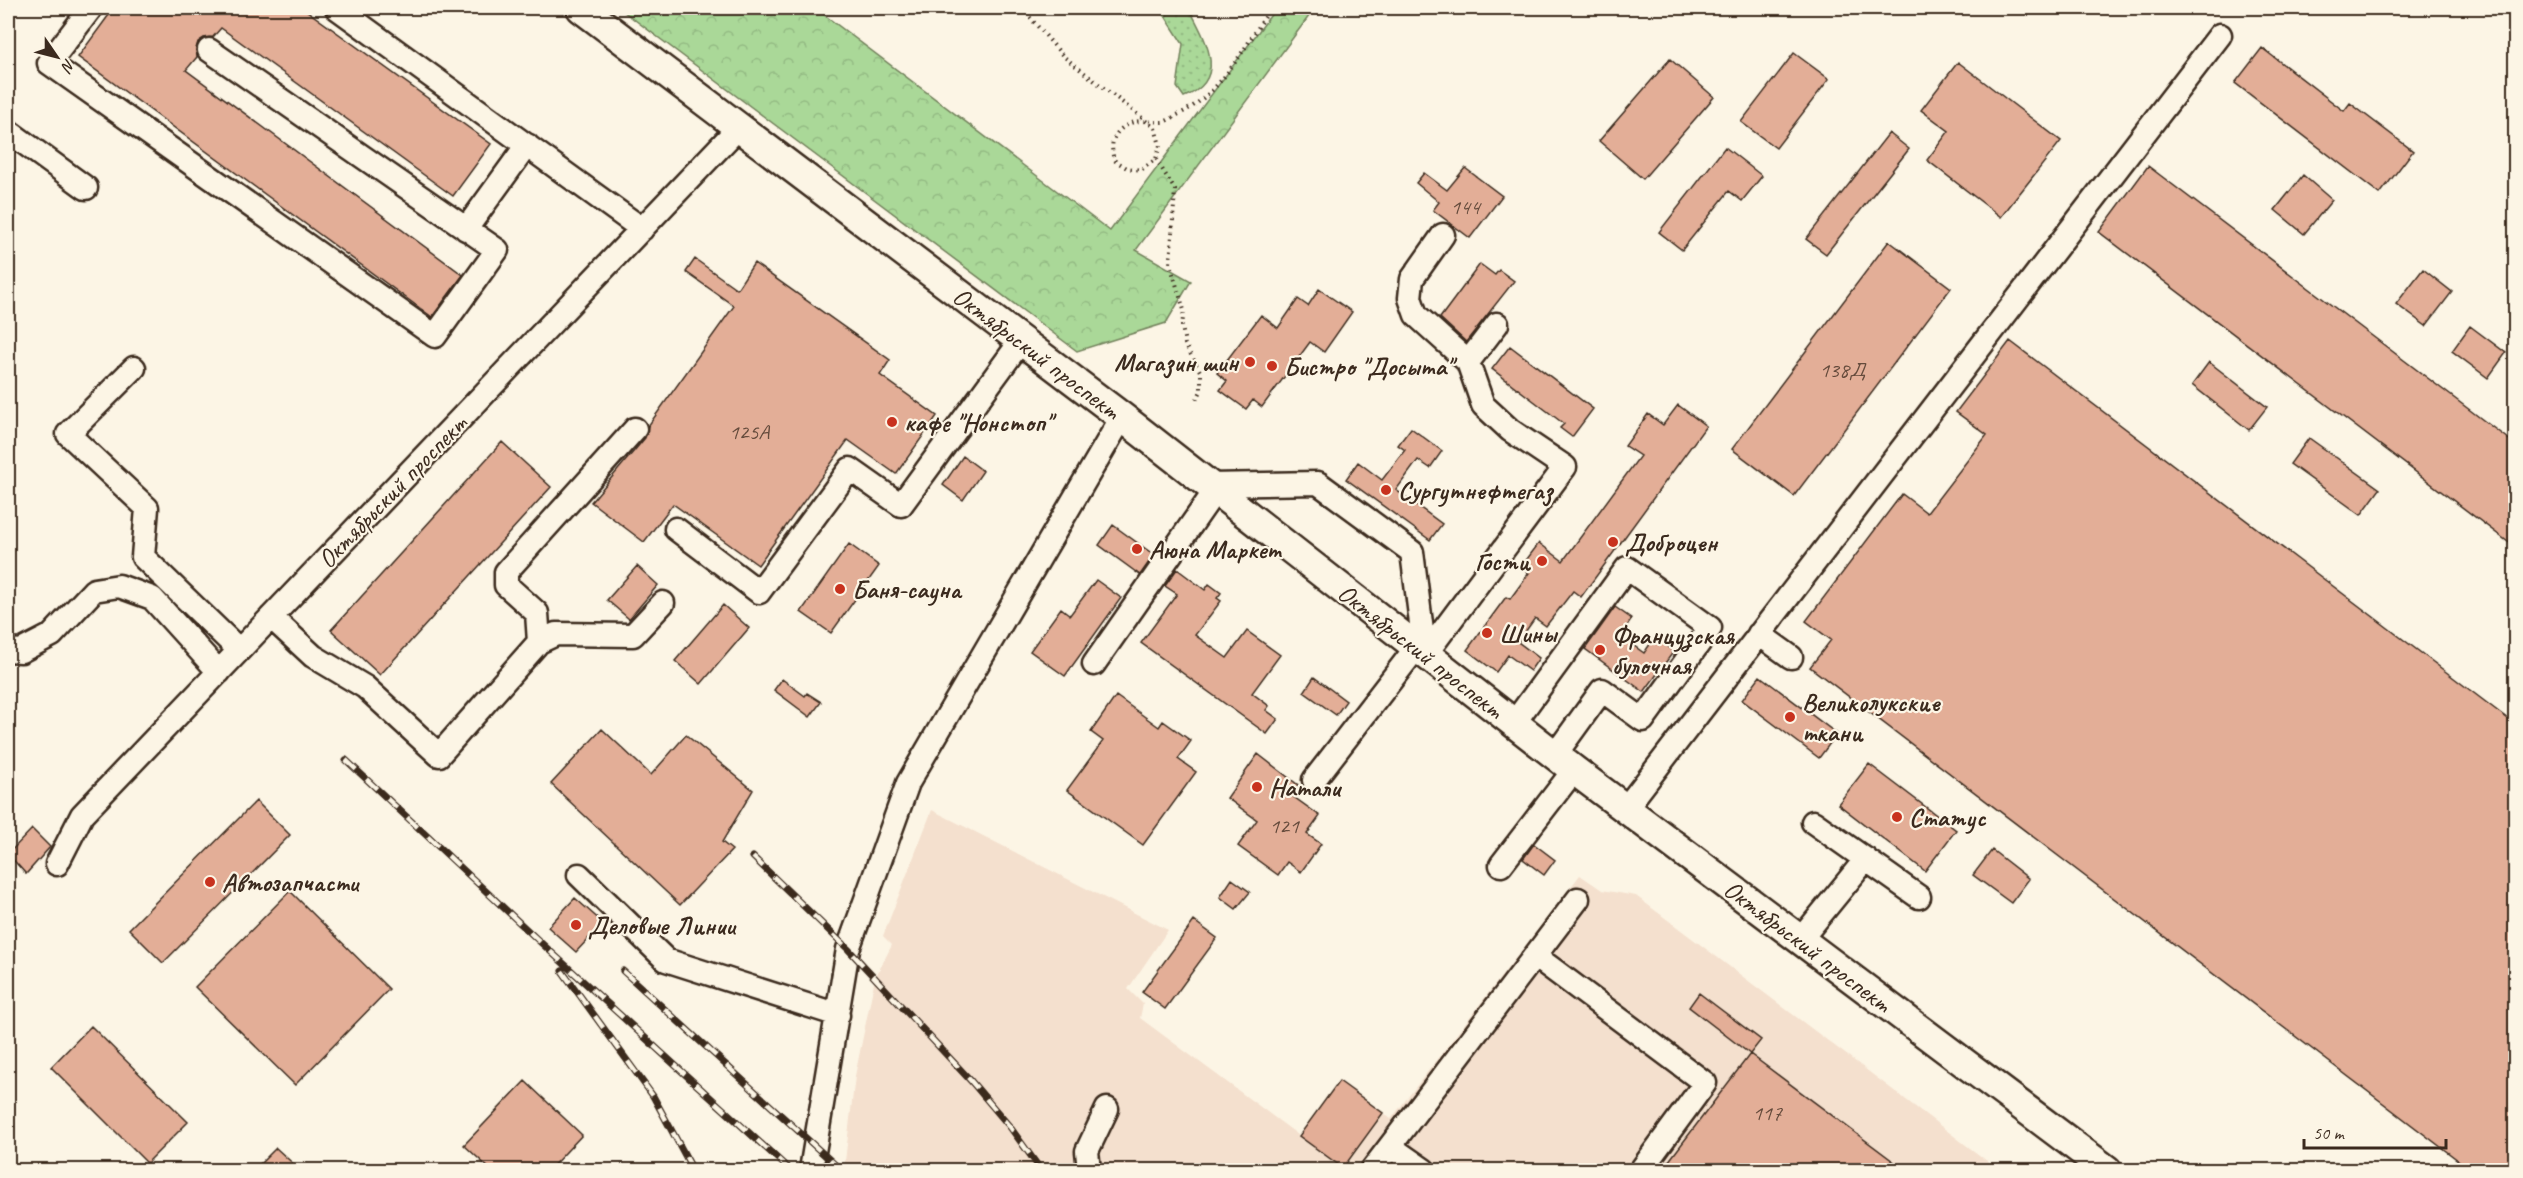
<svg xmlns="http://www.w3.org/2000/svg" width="2523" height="1178" font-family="Caveat,sans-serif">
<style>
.built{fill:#f4e0ce}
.green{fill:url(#green-dots);stroke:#72815b;stroke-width:1.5}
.forest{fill:url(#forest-crowns);stroke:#72815b;stroke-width:1.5}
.building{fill:#e3ae97;stroke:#3b2a1e;stroke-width:1.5}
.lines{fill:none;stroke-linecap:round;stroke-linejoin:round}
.minor-casing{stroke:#3b2a1e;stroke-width:27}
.major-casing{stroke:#3b2a1e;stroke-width:33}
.path{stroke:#3b2a1e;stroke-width:4;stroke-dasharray:1.5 4.5;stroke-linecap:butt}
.minor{stroke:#fcf5e5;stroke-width:22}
.major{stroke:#fcf5e5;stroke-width:28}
.rail-casing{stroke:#3b2a1e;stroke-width:7}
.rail{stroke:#fcf5e5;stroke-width:4.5;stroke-dasharray:14;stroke-linecap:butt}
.poi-dot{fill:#c8321e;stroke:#fcf5e5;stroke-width:2}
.labels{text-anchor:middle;stroke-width:4.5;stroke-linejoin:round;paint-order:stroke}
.number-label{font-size:22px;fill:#654b3c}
.street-label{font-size:26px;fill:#3b2a1e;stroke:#fcf5e5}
.poi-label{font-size:26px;font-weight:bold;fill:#3b2a1e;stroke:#fcf5e5;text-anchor:start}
</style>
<defs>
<pattern id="green-dots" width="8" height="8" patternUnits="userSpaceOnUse" patternTransform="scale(1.5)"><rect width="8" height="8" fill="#aad898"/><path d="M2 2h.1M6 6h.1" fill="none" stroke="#93ba83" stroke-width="1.8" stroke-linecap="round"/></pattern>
<pattern id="forest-crowns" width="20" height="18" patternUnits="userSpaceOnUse" patternTransform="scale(1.5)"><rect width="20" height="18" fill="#aad898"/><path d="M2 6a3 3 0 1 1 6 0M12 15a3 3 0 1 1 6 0" fill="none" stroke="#93ba83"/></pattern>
</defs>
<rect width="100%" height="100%" fill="#fcf5e5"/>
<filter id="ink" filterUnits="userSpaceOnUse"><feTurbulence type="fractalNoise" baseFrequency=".0167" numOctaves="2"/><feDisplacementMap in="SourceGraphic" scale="12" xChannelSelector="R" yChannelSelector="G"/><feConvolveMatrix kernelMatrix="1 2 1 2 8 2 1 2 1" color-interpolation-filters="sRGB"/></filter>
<g filter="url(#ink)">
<path class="built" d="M 932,810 L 1168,930 L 1128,989 L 1143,1004 L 1140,1018 L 1343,1168 L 1383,1113 L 1391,1119 L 1580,875 L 1602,890 L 1636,896 L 1999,1170 L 844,1170 L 855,1076 L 875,978 L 892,945 L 883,936 Z"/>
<path class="green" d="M 1160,8 L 1189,8 C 1205,39 1230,79 1184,97 L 1177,87 L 1183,44 Z"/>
<path class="forest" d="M 619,8 L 815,8 L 1110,231 L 1276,8 L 1315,8 L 1136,250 L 1191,281 L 1166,323 L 1077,351 Z"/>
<path class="building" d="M 114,8 L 303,8 L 491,144 L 453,196 L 221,28 L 213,37 L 204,38 L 198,42 L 196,49 L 197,57 L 186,70 L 463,275 L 432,317 L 78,57 Z
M 2262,48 L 2344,111 L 2350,103 L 2413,151 L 2380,194 L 2235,83 Z
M 1794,53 L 1829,79 L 1776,148 L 1741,122 Z
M 1670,59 L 1714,97 L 1643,179 L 1599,141 Z
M 1958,62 L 2061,141 L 2001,217 L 1927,160 L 1949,131 L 1921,110 Z
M 1889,133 L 1909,149 L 1826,254 L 1806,239 Z
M 1725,147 L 1762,176 L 1742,201 L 1729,191 L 1682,250 L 1659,232 Z
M 2148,166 L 2516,445 L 2516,548 L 2099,232 Z
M 1465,168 L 1502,196 L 1470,238 L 1433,210 L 1439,202 L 1416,183 L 1424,173 L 1447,190 Z
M 2303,175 L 2332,200 L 2304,234 L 2275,210 Z
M 1889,241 L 1951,288 L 1794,496 L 1732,449 Z
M 695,259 L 737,289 L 754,263 L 890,360 L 880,375 L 937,416 L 896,474 L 848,440 L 758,565 L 673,504 L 644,542 L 591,502 L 645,438 L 648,426 L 734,306 L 686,272 Z
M 1480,264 L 1495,275 L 1499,270 L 1514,281 L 1466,342 L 1440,318 Z
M 2423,269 L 2452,292 L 2426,326 L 2396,304 Z
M 1319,289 L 1352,312 L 1324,352 L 1310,342 L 1262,407 L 1253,400 L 1246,409 L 1220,390 L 1227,381 L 1217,373 L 1261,315 L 1278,328 L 1298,299 L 1308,306 Z
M 2470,326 L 2506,353 L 2488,378 L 2452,351 Z
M 2010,341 L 2516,725 L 2516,1170 L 2471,1170 L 1810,667 L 1831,640 L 1806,621 L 1902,494 L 1927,513 L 1987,435 L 1956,412 Z
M 1510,346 L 1593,409 L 1572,437 L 1560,428 L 1564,424 L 1492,369 Z
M 2209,362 L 2267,407 L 2249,430 L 2192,385 Z
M 1678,405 L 1706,426 L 1581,597 L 1573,591 L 1546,626 L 1535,618 L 1518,642 L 1539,658 L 1530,671 L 1508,655 L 1496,672 L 1467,650 L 1506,597 L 1510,599 L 1529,573 L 1521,567 L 1539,543 L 1563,561 L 1640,456 L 1625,446 L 1648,414 L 1663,425 Z
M 1411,428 L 1442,451 L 1430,468 L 1418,460 L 1396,490 L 1442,524 L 1430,540 L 1346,479 L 1358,462 L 1382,480 L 1405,450 L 1398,445 Z
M 2309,438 L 2380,489 L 2361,515 L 2290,464 Z
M 502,442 L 551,487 L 380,675 L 331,630 Z
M 963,456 L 983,471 L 963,500 L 943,485 Z
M 1113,525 L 1154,555 L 1140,575 L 1099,545 Z
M 849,544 L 879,566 L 831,633 L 801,612 Z
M 637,566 L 658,585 L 629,619 L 607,600 Z
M 1177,569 L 1205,590 L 1209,584 L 1221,593 L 1217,598 L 1221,601 L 1195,635 L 1227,658 L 1247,631 L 1280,655 L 1252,693 L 1269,706 L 1266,710 L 1278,719 L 1267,734 L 1141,643 L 1177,594 L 1165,586 Z
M 1096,580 L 1121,598 L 1065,676 L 1030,651 L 1061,608 L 1070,615 Z
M 723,605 L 749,628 L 701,684 L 675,661 Z
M 1615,607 L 1632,619 L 1620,636 L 1644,653 L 1655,637 L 1674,651 L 1644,692 L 1585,649 Z
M 1760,676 L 1837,734 L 1819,758 L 1742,700 Z
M 1314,677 L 1346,701 L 1336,715 L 1304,692 Z
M 782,679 L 805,696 L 807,693 L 821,702 L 810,717 L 774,690 Z
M 1116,696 L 1159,727 L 1163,721 L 1191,741 L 1178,759 L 1196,772 L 1143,845 L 1067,790 L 1103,741 L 1091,732 Z
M 602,729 L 651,775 L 686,735 L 753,790 L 722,842 L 732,850 L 680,905 L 551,784 Z
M 1258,754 L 1298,785 L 1291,795 L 1320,816 L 1307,834 L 1321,844 L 1301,872 L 1287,862 L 1278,875 L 1238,846 L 1257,820 L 1227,798 Z
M 1869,764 L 1956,830 L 1925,871 L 1838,804 Z
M 256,801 L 290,835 L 163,963 L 129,929 Z
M 32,829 L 50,847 L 26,874 L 8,854 Z
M 1534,844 L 1555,860 L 1544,875 L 1523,859 Z
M 1992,850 L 2029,879 L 2011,903 L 1973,875 Z
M 1232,879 L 1250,892 L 1236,909 L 1220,897 Z
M 290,891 L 389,989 L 295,1085 L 195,987 Z
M 575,898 L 603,923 L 576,952 L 548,927 Z
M 1194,921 L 1217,938 L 1165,1009 L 1142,992 Z
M 1699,993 L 1761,1040 L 1750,1054 L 1689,1007 Z
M 91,1026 L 188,1122 L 147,1163 L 51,1067 Z
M 1750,1054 L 1905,1170 L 1662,1170 Z
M 525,1081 L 582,1135 L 549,1170 L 491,1170 L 464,1145 Z
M 1339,1081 L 1383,1113 L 1343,1168 L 1299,1136 Z
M 276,1148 L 300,1170 L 254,1170 Z"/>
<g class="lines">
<g class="minor-casing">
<path id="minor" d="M 91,8 L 49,63 L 435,336 L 497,250 L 209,50
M 337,8 L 642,229
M 8,131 L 86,188
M 466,229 L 527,145
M 1468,362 L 1497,324
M 134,368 L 68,434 L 147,508 L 143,557 L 239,650
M 1208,485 L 1318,483 L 1412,552 L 1425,655
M 676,529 L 759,592 L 850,469 L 901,505 L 1021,341
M 271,617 L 313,656 L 365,687 L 439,755 L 539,642 L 537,613 L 506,585 L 506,572 L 635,429
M 1759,634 L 1791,657
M 539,642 L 556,634 L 633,635 L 663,603
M 8,650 L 21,651 L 52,635 L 94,590 L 119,586 L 152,598 L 219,672
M 1425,655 L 1565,467 L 1510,430 L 1483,405 L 1468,362 L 1416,315 L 1410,298 L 1412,279 L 1443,235
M 1094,664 L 1215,491
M 1514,723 L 1627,568 L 1710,628 L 1643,720 L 1602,690 L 1555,755
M 1314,780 L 1416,648
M 1626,808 L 2220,35
M 1813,822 L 1919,897
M 57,864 L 82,815 L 739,127
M 1501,865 L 1574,770
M 579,875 L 666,960 L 838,1015
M 1800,940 L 1866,859
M 1535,956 L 1705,1083 L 1641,1170
M 1391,1147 L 1424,1170
M 811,1170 L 848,949 L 908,783 L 1122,417
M 1089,1170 L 1087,1151 L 1107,1109
M 1372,1170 L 1578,899"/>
</g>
<g class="major-casing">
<path id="major" d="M 581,8 L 1122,417 L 1574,770 L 2107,1170"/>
</g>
<path class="path" d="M 1022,8 L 1063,56 L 1155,128 L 1160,145 L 1156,159 L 1141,170 L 1127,168 L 1114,160 C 1110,145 1112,133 1127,125 C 1138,118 1151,123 1163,122 C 1167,121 1172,118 1175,116 C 1221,96 1244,47 1271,8
M 1156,159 L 1175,190 L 1170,264 L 1184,310 L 1182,326 L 1185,344 L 1201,373 L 1201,391 L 1196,401"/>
<use href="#minor" class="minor"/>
<use href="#major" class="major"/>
<g class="rail-casing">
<path id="rail" d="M 346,760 L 538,940 L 790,1170
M 753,857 L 848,949 L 971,1081 L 1010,1127 L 1041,1170
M 562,971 L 653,1096 L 693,1170
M 623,971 L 841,1170"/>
</g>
<use href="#rail" class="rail"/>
</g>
</g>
<g class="poi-dot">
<circle cx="1250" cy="362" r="6"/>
<circle cx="1272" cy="366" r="6"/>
<circle cx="892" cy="422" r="6"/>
<circle cx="1386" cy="490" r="6"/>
<circle cx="1613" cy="542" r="6"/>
<circle cx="1137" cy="549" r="6"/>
<circle cx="1542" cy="561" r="6"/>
<circle cx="840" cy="589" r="6"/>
<circle cx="1487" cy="633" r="6"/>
<circle cx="1600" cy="650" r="6"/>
<circle cx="1790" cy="717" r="6"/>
<circle cx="1257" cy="787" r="6"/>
<circle cx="1897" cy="817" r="6"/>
<circle cx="210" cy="882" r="6"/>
<circle cx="576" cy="925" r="6"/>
</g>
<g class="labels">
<g class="number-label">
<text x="1465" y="214">144</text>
<text x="1842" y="377">138Д</text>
<text x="749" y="439">125А</text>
<text x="1284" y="833">121</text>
<text x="1767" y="1120">117</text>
</g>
<g class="street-label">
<text transform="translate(1037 353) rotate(37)" y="9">Октябрьский проспект</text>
<text transform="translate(392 491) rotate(-46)" y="9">Октябрьский проспект</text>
<text transform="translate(1421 651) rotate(38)" y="9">Октябрьский проспект</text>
<text transform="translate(1808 946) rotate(37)" y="9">Октябрьский проспект</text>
</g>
<g class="poi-label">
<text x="1238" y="371" text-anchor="end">Магазин шин</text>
<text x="1284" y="375">Бистро "Досыта"</text>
<text x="904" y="431">кафе "Нонстоп"</text>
<text x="1398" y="499">Сургутнефтегаз</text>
<text x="1625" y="551">Доброцен</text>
<text x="1149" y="558">Аюна Маркет</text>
<text x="1530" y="570" text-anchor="end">Гости</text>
<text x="852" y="598">Баня-сауна</text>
<text x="1499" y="642">Шины</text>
<text x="1612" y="644">Французская<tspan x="1612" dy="30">булочная</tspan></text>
<text x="1802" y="711">Великолукские<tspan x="1802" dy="30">ткани</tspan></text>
<text x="1269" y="796">Натали</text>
<text x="1909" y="826">Статус</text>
<text x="222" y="891">Автозапчасти</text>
<text x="588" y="934">Деловые Линии</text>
</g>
</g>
<rect width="2523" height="1178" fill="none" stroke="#fcf5e5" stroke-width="30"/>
<rect x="15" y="15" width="2493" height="1148" fill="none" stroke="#3b2a1e" stroke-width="2" filter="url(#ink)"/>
<g transform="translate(57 57) rotate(125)" stroke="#fcf5e5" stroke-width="4.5" paint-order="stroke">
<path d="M0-4.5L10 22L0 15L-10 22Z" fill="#3b2a1e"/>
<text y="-9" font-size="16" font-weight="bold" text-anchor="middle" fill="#3b2a1e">N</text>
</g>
<path d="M2304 1139v9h142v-9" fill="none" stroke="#3b2a1e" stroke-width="3"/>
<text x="2313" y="1139" font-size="18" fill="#3b2a1e" stroke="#fcf5e5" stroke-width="4.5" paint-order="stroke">50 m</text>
</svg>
